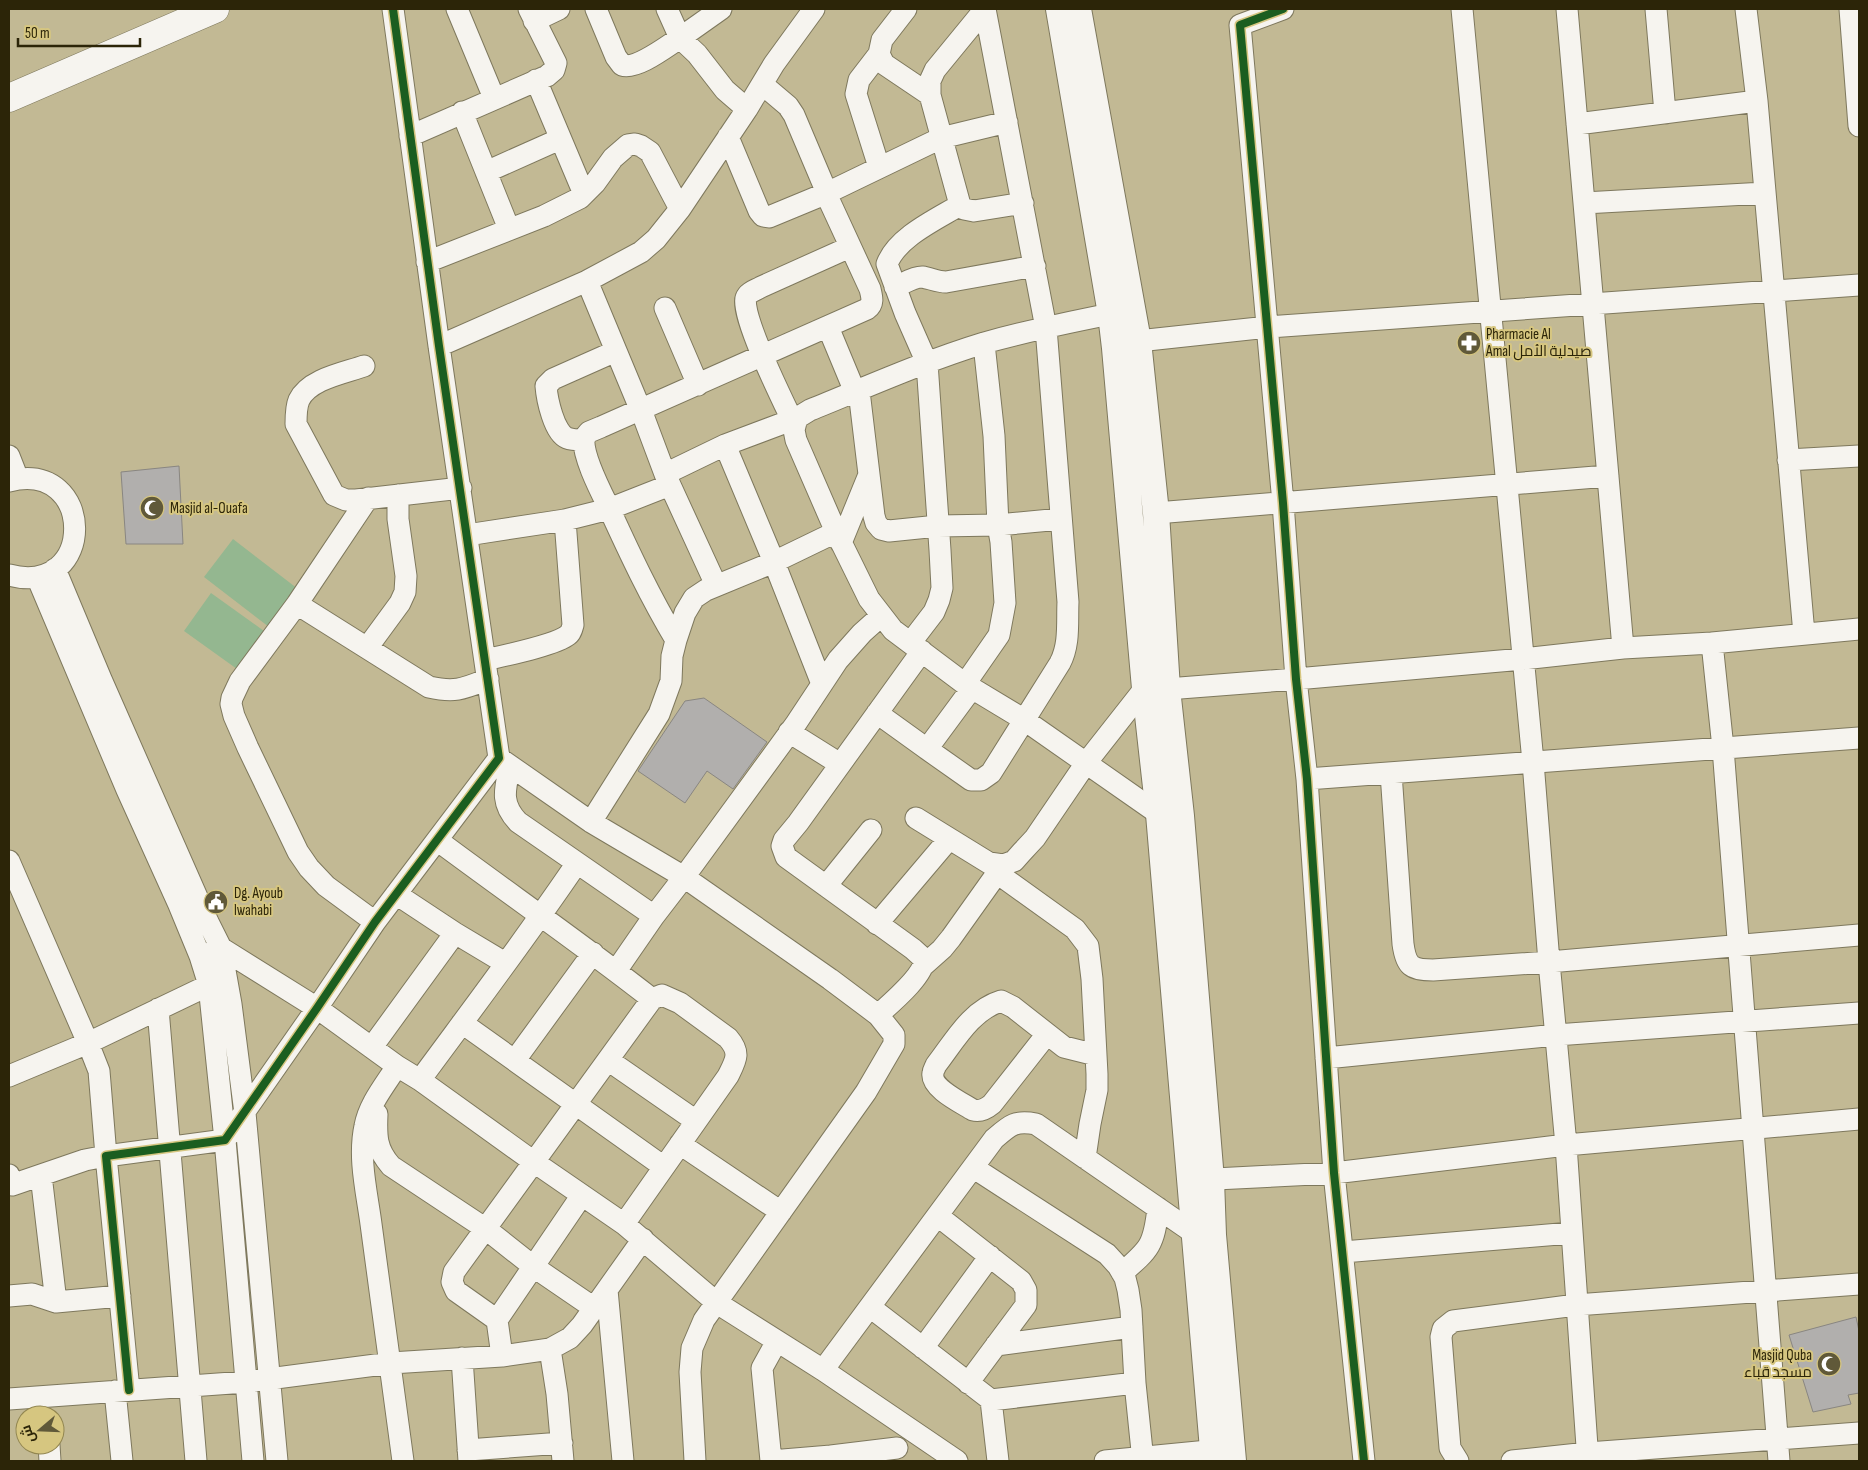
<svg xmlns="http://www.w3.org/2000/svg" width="1868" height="1470" font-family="'Sofia Sans Condensed',Cairo,sans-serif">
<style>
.green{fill:#94b790}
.building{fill:#b1afad;stroke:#898681}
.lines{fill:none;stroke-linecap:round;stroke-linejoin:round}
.minor-casing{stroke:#7e785d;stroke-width:23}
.major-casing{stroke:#7e785d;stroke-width:28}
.highway-casing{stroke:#7e785d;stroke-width:29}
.minor{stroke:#f6f4ef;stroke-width:21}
.major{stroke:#f6f4ef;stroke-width:26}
.highway{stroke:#f6f4ef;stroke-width:28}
.cycleway-casing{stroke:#d6c680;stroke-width:11}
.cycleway{stroke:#1b5e20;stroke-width:8}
.labels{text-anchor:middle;stroke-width:4;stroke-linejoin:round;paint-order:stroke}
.poi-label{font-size:15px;fill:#2c2508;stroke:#d6c680;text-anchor:start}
</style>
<rect width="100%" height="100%" fill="#c2b994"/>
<path class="green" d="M 233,539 L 298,589 L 269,627 L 204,577 Z
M 211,593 L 264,631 L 237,669 L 184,631 Z"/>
<path class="building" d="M 179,466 L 183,544 L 126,544 L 121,472 Z
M 704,698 L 767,742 L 733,789 L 707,771 L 685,803 L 638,771 L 685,701 Z
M 1856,1317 L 1859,1331 L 1859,1393 L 1848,1395 L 1851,1404 L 1813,1412 L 1789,1335 Z"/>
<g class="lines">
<g class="minor-casing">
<path id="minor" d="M 457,9 L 494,98
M 596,9 L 616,57 L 622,65 C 637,70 667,46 680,38 L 697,54 L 725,90 L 747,109
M 667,9 L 680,38 L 721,9
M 906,9 L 882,40 L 879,54 L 884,64 L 930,95
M 985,9 L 935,70 L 930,81 L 930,95 L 960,205 L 964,209 L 974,211 L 1023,203
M 1283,9 L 1240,25 L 1283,503 L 1296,679 L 1307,779 L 1334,1173 L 1364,1461
M 1462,9 L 1533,762 L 1549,962 L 1566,1145 L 1588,1461
M 1567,9 L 1623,648
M 1656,9 L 1665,113
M 1746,9 L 1757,101 L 1804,634
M 1850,9 L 1859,126
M 534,21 L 559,9
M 536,80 L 584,194
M 462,112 L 509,229
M 1577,124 L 1757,101
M 410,136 L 547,76 L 554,70 L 556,63 L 529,9
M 728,137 L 759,211 L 763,216 L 769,217 L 827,193 L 941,138 L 1007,122
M 879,167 L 856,94 L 859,80 L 879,54
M 486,172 L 560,139
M 1584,203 L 1765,193
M 427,262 L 544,216 L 580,198 L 595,183 L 613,158 L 628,145 L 635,144 L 641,146 L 650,152 L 680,209
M 587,281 L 644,418 L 665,474 L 716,585
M 895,287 C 903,284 913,277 922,277 C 930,278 937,282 946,282 L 1035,266
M 665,308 L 698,385
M 828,327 L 855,392
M 439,346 L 587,281 L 641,252 L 656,239 L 680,209 L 747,109 L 774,64 L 814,9
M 1123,346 L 1138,341 L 1268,327 L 1859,285
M 364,366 C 344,373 309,379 299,400 C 296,407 296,416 296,424 L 334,495 L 346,500 L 356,500 L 461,488
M 859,391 L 874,516 L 876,523 L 881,529 L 889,531 L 938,526 L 998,525 L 1061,519
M 792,420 C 783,401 740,314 746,298 C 748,292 756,290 761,287 L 850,247
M 583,440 C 578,440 572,440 567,438 C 554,433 547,399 546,386 L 553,379 L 616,351
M 725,445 L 774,562 L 822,684
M 9,456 L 18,479
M 1788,460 L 1859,456
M 665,474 L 725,445 L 797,418
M 9,481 C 96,459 97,598 9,575
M 368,498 L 297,604 L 240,681 L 232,698 L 231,704 L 234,716 L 248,748 L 298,852 L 309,868 L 326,886 L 375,922
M 1156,513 L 1608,476
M 836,532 L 796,440 L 794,430 L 797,418 L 810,410 C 867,387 925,361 984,343 C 1031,330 1079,320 1126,311
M 467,535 L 565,520
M 841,543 L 868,477
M 55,569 L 101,679 L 208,922 L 221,948 L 231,1004 L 245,1113 L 277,1461
M 37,577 L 127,790 L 179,905 L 200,956 L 209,985 L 225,1140 L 253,1461
M 297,604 L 429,687 C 455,693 463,689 488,679
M 676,640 C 650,597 629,552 608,506 C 600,490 582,455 584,438 L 589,432 L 601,427 L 867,309 C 874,304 872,297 870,289 L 828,198 L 827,193 L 794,115 L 788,106 L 762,84
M 911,642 L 934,612 L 939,600 L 942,588 L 940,550 L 927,363 L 905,313 L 887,264 C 897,237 937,219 960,205
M 1712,643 L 1723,748 L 1779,1461
M 367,648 L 400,603 L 405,592 L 406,576 L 398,519 L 398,495
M 485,660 C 502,656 556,645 568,635 C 571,633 572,629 573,625 L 565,520 L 609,509 L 670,485
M 965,684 L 999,635 L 1005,603 L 1001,542 L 998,525 L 994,436 L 984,344
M 877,713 L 927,749 L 972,688
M 789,732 L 840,764
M 927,749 L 971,780 L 981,780 L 991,773 L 1060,663 C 1070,644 1067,622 1068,602 L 1046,328 L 985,9
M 499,758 L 591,822 L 684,877 L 830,979 L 878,1015 L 894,1035 L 894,1044 L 866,1092 L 704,1320 L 692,1348 L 690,1372 L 695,1461
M 510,766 C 505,789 500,803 518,822 L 654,916
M 1391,773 L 1403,944 C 1406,966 1411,970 1433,970 L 1549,962 L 1859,935
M 1307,779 L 1859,738
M 916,818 L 989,863 L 1003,865 L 1014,861 L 1022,852 L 1035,838 L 1086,763 L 1145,688 L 1167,689 L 1296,679 L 1523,659 L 1623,648 L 1712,643 L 1859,629
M 591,822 L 659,714 L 671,681 L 672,656 L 676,640 L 685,613 L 694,598 L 706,590 L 774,562 L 836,532 L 869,599 L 893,630 L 965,684 L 1023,719 L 1159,814 L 1170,815
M 437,840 C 508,893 582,944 652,999
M 9,861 L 88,1043 L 99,1071 L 106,1156 L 85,1160 L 12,1185 L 9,1175
M 997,873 L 1075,929 L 1088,946 L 1092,979 L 1097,1074 L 1097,1090 L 1090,1124 L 1085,1158
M 826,886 L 871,830
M 396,894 L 455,933 L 505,963
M 877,924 L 949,839
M 213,951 L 221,948 L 317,1008 L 397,1066 L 420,1080 L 534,1162 L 624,1224 L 717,1303 L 823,1370 L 957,1461
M 924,965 L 942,949 L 951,938 L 1003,865
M 616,971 L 654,916 L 684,877 L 795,725 L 838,660 L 862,633 L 881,616
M 158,1009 L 196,1461
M 878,1015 C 890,1004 925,975 924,959 L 913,949 L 786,857 L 782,846 L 784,840 L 798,823 L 922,651
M 462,1023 L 664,1167
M 1047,1034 L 992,1104 C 986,1109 980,1112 973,1110 C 962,1103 930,1088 933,1073 C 933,1070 935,1068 936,1065 C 954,1042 971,1010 1001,1001 L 1013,1007 L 1064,1047 L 1096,1055
M 372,1047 L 455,933
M 1326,1058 L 1556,1035 L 1859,1013
M 515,1060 L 593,953
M 608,1060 L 696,1121
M 397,1066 C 385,1085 369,1104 365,1126 C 358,1158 367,1193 371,1224 C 381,1303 393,1382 403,1461
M 9,1076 L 88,1043 L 209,985
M 420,1080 C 473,1008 527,937 577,863
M 377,1114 C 376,1136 376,1149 391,1166 L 486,1229 L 534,1267 L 594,1308
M 680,1144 L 781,1212
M 974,1168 L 1107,1254 L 1118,1266 L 1125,1278 L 1128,1290 L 1131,1310 L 1135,1383 L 1143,1461
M 41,1175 L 56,1302
M 1195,1180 L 1334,1173 L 1566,1145 L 1859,1119
M 938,1216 L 1021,1281 L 1026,1290 L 1026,1305 L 968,1383
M 1343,1252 L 1571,1233
M 1122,1273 C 1150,1249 1154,1245 1158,1208
M 607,1290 L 623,1461
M 9,1296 L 32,1294 L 56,1302 L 120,1296
M 870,1307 L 991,1400 L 1135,1383
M 497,1320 L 456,1291 L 452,1282 L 454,1272 L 652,999 L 662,995 L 680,1003 L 728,1038 C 741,1053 736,1060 728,1076 L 624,1224
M 777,1341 L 762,1368 L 771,1461 L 831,1456 L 831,1461
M 996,1345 L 1132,1327
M 923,1348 L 990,1256
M 550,1349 L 557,1394 L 563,1461
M 502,1356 L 497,1320 L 582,1195
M 462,1358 L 469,1461
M 823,1370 L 994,1139 C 1010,1125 1015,1120 1036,1124 L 1194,1233 L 1205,1234
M 129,1390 L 106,1156 L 225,1140 L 317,1008 L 375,922 L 499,758 L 439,346 L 393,9
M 115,1391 L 122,1461
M 9,1399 L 246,1382 L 391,1363 L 502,1356 L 550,1349 L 570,1338 L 582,1325 L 643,1239
M 991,1400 L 998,1461
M 49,1445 L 50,1461
M 468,1450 L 562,1443
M 831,1456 L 897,1448
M 1105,1461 L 1229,1449
M 1458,1461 L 1450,1448 L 1441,1337 L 1443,1329 L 1453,1321 L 1576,1305 L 1859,1284
M 1512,1461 L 1588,1453 L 1859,1433"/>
</g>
<g class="major-casing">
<path id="major" d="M 1059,9 L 1111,314 L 1115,348 L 1145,688 L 1159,814 L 1214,1461
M 1078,9 L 1138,341 L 1156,513 L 1167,689 L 1181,816 L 1211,1180 L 1213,1235 L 1233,1461"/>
</g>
<g class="highway-casing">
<path id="highway" d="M 9,98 L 215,9"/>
</g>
<use href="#minor" class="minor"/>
<use href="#major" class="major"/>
<use href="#highway" class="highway"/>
<g class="cycleway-casing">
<path id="cycleway" d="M 1283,9 L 1240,25 L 1283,503 L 1296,679 L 1307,779 L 1334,1173 L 1364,1461
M 129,1390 L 106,1156 L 225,1140 L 317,1008 L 375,922 L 499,758 L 439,346 L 393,9"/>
</g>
<use href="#cycleway" class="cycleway"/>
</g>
<defs>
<g id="pharmacy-disc" transform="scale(1.25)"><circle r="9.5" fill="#605939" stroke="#d6c680"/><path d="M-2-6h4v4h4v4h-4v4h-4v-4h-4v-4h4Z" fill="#fff"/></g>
<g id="mosque-disc" transform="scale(1.25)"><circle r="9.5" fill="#605939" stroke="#d6c680"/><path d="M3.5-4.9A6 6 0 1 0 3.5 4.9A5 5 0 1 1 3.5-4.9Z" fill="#fff"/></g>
<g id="civic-disc" transform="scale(1.25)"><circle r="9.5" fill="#605939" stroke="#d6c680"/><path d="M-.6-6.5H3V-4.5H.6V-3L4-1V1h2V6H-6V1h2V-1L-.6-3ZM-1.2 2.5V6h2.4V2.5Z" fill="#fff"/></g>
</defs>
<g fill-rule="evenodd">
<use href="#pharmacy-disc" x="1469" y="343"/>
<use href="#mosque-disc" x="152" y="508"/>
<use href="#civic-disc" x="216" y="902"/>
<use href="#mosque-disc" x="1829" y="1364"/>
</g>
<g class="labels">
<g class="poi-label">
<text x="1486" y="339">Pharmacie Al<tspan x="1486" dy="17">Amal صيدلية الأمل</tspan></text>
<text x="170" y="513">Masjid al-Ouafa</text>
<text x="234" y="898">Dg. Ayoub<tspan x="234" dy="17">lwahabi</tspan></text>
<text x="1812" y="1360" text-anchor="end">Masjid Quba<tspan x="1812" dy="17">مسجد قباء</tspan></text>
</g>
</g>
<rect width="1868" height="1470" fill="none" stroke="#2c2508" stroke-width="20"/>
<g transform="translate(40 1430) rotate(251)"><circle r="24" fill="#d6c680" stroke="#928650"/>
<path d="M0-4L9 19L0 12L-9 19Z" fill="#605939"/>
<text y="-8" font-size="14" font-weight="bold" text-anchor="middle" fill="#2c2508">ش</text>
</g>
<path d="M18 38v8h122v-8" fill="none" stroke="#2c2508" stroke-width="2.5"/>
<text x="25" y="38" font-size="15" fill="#2c2508" stroke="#d6c680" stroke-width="4" paint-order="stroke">50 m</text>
</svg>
